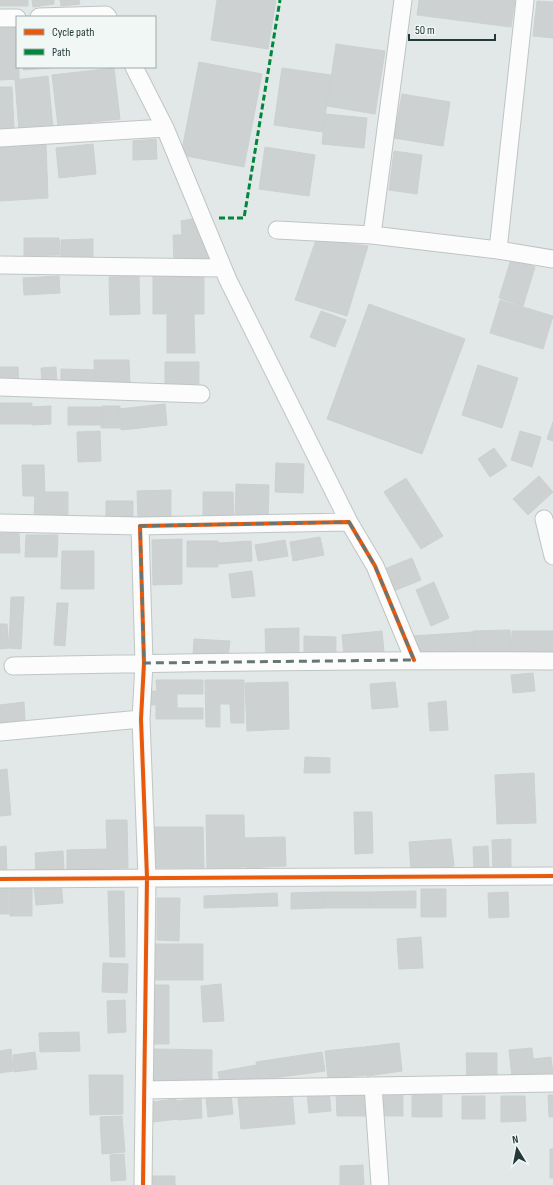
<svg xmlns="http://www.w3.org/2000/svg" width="553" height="1185" font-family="'Sofia Sans Condensed',sans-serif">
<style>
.building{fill:#cdd1d1;stroke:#cbd1d0}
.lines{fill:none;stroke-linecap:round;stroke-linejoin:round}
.minor-casing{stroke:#bfc5c4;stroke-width:19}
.minor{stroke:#fbfcfb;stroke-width:17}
.quiet{stroke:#00873e;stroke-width:3;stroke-dasharray:6 3;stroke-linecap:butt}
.cycleway-casing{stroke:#f1f7f5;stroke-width:6}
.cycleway{stroke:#e8590c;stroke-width:4}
.marked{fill:none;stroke:#667675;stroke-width:3;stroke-dasharray:8 5;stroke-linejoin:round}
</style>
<rect width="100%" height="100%" fill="#e2e8e7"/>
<path class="building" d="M 0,0 L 28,0 L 28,6 L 0,6 Z
M 32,0 L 54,0 L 54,4 L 33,7 Z
M 60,0 L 79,0 L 80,4 L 61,6 Z
M 217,0 L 276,0 L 268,49 L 211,40 Z
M 419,0 L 515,0 L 511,27 L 417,15 Z
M 537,1 L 553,2 L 553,38 L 533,36 Z
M 16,19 L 17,67 L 19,67 L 19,79 L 0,80 L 0,20 Z
M 336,44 L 385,51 L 375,114 L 327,106 Z
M 199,62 L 262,74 L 244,167 L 181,155 Z
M 23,67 L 50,67 L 50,68 L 23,70 Z
M 114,68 L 120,119 L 58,126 L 52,75 Z
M 282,68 L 331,75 L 323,132 L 274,125 Z
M 48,76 L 53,128 L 19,131 L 15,80 Z
M 0,87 L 12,87 L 14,129 L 0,130 Z
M 402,94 L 450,102 L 443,146 L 394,138 Z
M 325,114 L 367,118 L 364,148 L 322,144 Z
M 156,139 L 157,159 L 133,160 L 133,141 Z
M 93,144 L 96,174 L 59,178 L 56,148 Z
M 46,145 L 48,198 L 0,201 L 0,147 Z
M 265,147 L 315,155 L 309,196 L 259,189 Z
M 394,151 L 422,155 L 417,194 L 389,190 Z
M 197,218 L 214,261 L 174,263 L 173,235 L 182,235 L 181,221 Z
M 24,238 L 59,238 L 60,255 L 24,256 Z
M 93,239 L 93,258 L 61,259 L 61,240 Z
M 316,240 L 368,246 L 347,316 L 295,300 Z
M 511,259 L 535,267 L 523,306 L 499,298 Z
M 59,276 L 60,293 L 24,295 L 23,278 Z
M 139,276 L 140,314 L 110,315 L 109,277 Z
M 153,276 L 204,277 L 204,314 L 153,314 Z
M 500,300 L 553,316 L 543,349 L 490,333 Z
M 369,304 L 465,339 L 422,454 L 327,419 Z
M 321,311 L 346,320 L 335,347 L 310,337 Z
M 194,314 L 195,353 L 167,353 L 167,315 Z
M 94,360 L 129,360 L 130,385 L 95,385 Z
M 165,362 L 199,362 L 199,384 L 165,384 Z
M 478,365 L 518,378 L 502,428 L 462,415 Z
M 0,367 L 18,367 L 19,384 L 0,384 Z
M 56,367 L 57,386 L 42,386 L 41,368 Z
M 61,369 L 95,370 L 95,386 L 61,386 Z
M 0,403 L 32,403 L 32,424 L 0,424 Z
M 165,404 L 167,425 L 121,430 L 119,409 Z
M 51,406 L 51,424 L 32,425 L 32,407 Z
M 102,406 L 120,406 L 120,428 L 101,428 Z
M 68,407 L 102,407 L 102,425 L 68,425 Z
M 553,422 L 553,441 L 547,439 Z
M 100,431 L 101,461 L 78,462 L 77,432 Z
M 520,431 L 541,437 L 532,467 L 511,460 Z
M 494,448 L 507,466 L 490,477 L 478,459 Z
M 276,463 L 304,464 L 303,493 L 275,492 Z
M 22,465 L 44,465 L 45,496 L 23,496 Z
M 539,476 L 553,492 L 528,515 L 513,499 Z
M 406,478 L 443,536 L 421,549 L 384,492 Z
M 236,484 L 269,485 L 268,524 L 235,523 Z
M 171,490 L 171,519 L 138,519 L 137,491 Z
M 35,492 L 68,492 L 68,517 L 34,517 Z
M 203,492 L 233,492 L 234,523 L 203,523 Z
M 106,501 L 133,501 L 133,519 L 106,519 Z
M 0,533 L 19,533 L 20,553 L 0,553 Z
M 26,535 L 58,535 L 57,557 L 25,557 Z
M 320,537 L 324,555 L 293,561 L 290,542 Z
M 182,539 L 182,584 L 153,585 L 152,540 Z
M 285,540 L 288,556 L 258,561 L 255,545 Z
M 187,541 L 218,541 L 218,567 L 187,567 Z
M 251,541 L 252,561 L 219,564 L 218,543 Z
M 62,551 L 94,551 L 94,589 L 61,589 Z
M 412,558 L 421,580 L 386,594 L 377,572 Z
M 252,571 L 255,596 L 232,598 L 229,574 Z
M 434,582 L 449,618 L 431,626 L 416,590 Z
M 11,597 L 24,597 L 21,649 L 9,648 Z
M 57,603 L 68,603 L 65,646 L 54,645 Z
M 0,624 L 7,624 L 9,648 L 0,649 Z
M 299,628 L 299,655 L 266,656 L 265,629 Z
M 510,630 L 511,657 L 474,658 L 473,631 Z
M 382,631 L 384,652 L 344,656 L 342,635 Z
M 512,631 L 553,631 L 553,657 L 511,657 Z
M 473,632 L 474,658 L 420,660 L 412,636 Z
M 304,636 L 336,637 L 336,658 L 304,657 Z
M 194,639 L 230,641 L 228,657 L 193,655 Z
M 533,673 L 535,691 L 513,693 L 511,675 Z
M 156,680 L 203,680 L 203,694 L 177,694 L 177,708 L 203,708 L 203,719 L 156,719 L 156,705 L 150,705 L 151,691 L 157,691 Z
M 205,680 L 244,680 L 244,723 L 231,723 L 230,704 L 220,704 L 220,727 L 206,727 Z
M 288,682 L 289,729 L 247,731 L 245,683 Z
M 395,682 L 398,707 L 372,709 L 370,684 Z
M 446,701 L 448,730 L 430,731 L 428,703 Z
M 24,702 L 25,720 L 0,723 L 0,705 Z
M 305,757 L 330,758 L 330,773 L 304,773 Z
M 7,769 L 11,815 L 0,816 L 0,770 Z
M 534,773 L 536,823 L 497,824 L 495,775 Z
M 354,812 L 372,812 L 373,853 L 355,854 Z
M 206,815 L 244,815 L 245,867 L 207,868 Z
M 106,820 L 127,820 L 128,868 L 67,869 L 67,850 L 107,849 Z
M 155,827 L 203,827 L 204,868 L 155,868 Z
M 285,837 L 286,866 L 246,868 L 245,838 Z
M 451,839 L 454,866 L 411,870 L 409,842 Z
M 511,839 L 511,872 L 493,872 L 492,840 Z
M 6,846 L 7,875 L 0,875 L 0,847 Z
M 488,846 L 489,867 L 474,868 L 473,847 Z
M 63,851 L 64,870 L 36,872 L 35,853 Z
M 61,882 L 63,903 L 36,905 L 34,885 Z
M 0,885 L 9,885 L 9,914 L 0,914 Z
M 10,885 L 32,885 L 32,916 L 10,916 Z
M 421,889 L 446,889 L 446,917 L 421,917 Z
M 108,891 L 124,891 L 125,957 L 110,957 Z
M 416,891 L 416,908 L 369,908 L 369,892 Z
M 324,892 L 369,892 L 369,908 L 323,908 Z
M 324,892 L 324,908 L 291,909 L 291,893 Z
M 508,892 L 509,917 L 489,918 L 488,893 Z
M 277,893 L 278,906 L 204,908 L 204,896 Z
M 157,898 L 180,898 L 179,941 L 157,940 Z
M 421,937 L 423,968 L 399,969 L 397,939 Z
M 152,944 L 203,944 L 203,980 L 152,980 Z
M 103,963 L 128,964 L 127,993 L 102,992 Z
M 221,984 L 224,1021 L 203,1022 L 201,986 Z
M 153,985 L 169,985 L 169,1044 L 153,1044 Z
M 125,1000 L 126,1032 L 108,1033 L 107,1001 Z
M 79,1032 L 80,1051 L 40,1052 L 39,1033 Z
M 399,1043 L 402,1071 L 367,1076 L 364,1047 Z
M 363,1047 L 366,1075 L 328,1078 L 325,1051 Z
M 532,1048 L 535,1075 L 512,1078 L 509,1050 Z
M 11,1049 L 13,1071 L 0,1073 L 0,1051 Z
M 154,1049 L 212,1050 L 212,1085 L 153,1085 Z
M 35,1052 L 37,1069 L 14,1072 L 13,1055 Z
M 322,1052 L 325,1071 L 259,1080 L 256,1062 Z
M 466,1053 L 497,1053 L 497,1075 L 467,1076 Z
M 551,1057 L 553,1073 L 536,1075 L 534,1059 Z
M 256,1065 L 258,1081 L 221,1087 L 218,1072 Z
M 89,1075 L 123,1075 L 123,1114 L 90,1115 Z
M 329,1091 L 331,1111 L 309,1113 L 307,1093 Z
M 292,1092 L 295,1124 L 241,1129 L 238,1097 Z
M 336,1093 L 367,1093 L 367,1116 L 337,1116 Z
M 403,1093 L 403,1116 L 373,1116 L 373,1094 Z
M 231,1094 L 233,1114 L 208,1117 L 206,1097 Z
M 412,1095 L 442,1095 L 442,1117 L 412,1117 Z
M 548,1095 L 553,1095 L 553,1117 L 549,1117 Z
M 462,1096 L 485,1096 L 485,1119 L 462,1119 Z
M 501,1096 L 525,1096 L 526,1121 L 501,1122 Z
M 201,1098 L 202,1118 L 178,1120 L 176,1101 Z
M 176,1099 L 178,1119 L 153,1122 L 151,1102 Z
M 122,1116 L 125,1152 L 102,1154 L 100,1117 Z
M 550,1149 L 553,1149 L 553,1178 L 550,1178 Z
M 124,1154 L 126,1180 L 111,1181 L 110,1155 Z
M 363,1165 L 364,1185 L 340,1185 L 340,1166 Z
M 151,1176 L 175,1176 L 175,1185 L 151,1185 Z"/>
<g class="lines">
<g class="minor-casing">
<path id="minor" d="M 39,17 L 106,15 L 108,17
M 0,18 L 17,18
M 134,67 L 165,128 L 228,280 L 349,522
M 0,138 L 165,128
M 277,230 L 372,235 L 498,250 L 553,259
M 372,235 L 403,0
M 498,250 L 525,0
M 0,265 L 223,268
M 0,387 L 201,394
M 544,519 L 553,556
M 0,523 L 140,526
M 13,666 C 193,662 373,660 553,661
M 0,732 L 141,719
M 0,879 L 553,876
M 373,1086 L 380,1185
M 144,1090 L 553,1083
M 143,1185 L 147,877 L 141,719 L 144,663 L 140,526 L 349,522 L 375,566 L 414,660"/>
</g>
<use href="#minor" class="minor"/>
<path class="quiet" d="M 219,218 L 244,218 L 280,0"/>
<g class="cycleway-casing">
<path id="cycleway" d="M 0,879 L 553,876
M 143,1185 L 147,877 L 141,719 L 144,663 L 140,526 L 349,522 L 375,566 L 414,660"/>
</g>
<use href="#cycleway" class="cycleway"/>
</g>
<path class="marked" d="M 349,522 L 375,566 L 414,660 L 144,663 L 140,526 Z"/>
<rect x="16" y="16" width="140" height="52" fill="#f1f7f5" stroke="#9faba9"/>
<rect x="24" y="29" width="20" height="6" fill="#e8590c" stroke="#9faba9"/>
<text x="52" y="36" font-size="12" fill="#233938">Cycle path</text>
<rect x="24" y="49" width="20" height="6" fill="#00873e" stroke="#9faba9"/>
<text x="52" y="56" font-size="12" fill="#233938">Path</text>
<g transform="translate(517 1149) rotate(350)" stroke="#f1f7f5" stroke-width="3" paint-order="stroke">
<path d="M0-3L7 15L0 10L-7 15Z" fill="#233938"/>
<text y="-6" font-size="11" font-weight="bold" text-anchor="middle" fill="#233938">N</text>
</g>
<path d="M409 34v6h86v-6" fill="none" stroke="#233938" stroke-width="2"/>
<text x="415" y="34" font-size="12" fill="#233938" stroke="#f1f7f5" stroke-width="3" paint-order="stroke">50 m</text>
</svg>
